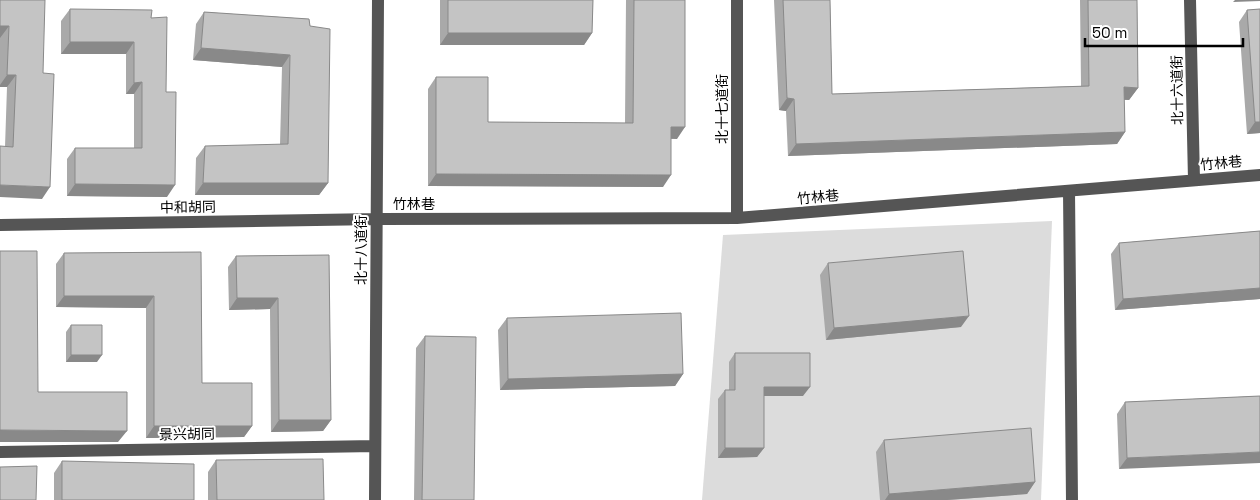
<svg xmlns="http://www.w3.org/2000/svg" width="1260" height="500" font-family="'Space Grotesk','Noto Sans SC',sans-serif">
<style>
.green{fill:#dcdcdc}
.lines{fill:none;stroke-linecap:round;stroke-linejoin:round}
.minor{stroke:#555;stroke-width:12}
.wall{fill:#a9a9a9}
.shaded-wall{fill:#898989}
.building{fill:#c4c4c4;stroke:#898989}
.labels{text-anchor:middle;stroke-width:4;stroke-linejoin:round;paint-order:stroke}
.street-label{font-size:14px;fill:#000;stroke:#fff}
</style>
<rect width="100%" height="100%" fill="#fff"/>
<path class="green" d="M 1052,221 L 1041,500 L 702,500 L 723,235 Z"/>
<g class="lines">
<path class="minor" d="M 737,0 L 737,218
M 1190,0 L 1194,180
M 1069,191 L 1072,500
M 0,225 L 377,219 L 737,218 L 1260,175
M 0,452 L 375,446
M 375,500 L 378,0"/>
</g>
<path class="wall" d="M 0,0 L 43,73 L 42,199 L 5,147 L 7,87 L 0,87 Z
M 440,0 L 593,0 L 592,33 L 584,45 L 440,45 Z
M 626,0 L 685,0 L 677,139 L 671,139 L 663,187 L 428,186 L 428,89 L 436,77 L 488,122 L 625,123 Z
M 774,0 L 830,0 L 832,94 L 1081,86 L 1080,0 L 1137,0 L 1138,88 L 1129,100 L 1124,100 L 1125,132 L 1117,144 L 788,156 L 786,111 L 779,110 Z
M 70,9 L 151,18 L 166,92 L 167,197 L 67,196 L 67,159 L 75,148 L 134,148 L 134,94 L 126,94 L 126,54 L 61,54 L 61,21 Z
M 1260,9 L 1260,133 L 1247,134 L 1239,22 L 1247,10 Z
M 204,12 L 309,19 L 328,183 L 319,195 L 195,195 L 196,158 L 205,146 L 280,145 L 282,67 L 193,60 L 196,24 Z
M 1260,231 L 1260,299 L 1115,310 L 1111,254 L 1119,243 Z
M 201,252 L 202,383 L 252,426 L 244,437 L 146,438 L 146,308 L 56,307 L 56,264 L 64,253 Z
M 329,255 L 331,420 L 323,431 L 271,432 L 270,309 L 229,310 L 228,267 L 236,256 Z
M 828,263 L 961,327 L 826,340 L 820,275 Z
M 507,318 L 683,374 L 675,386 L 500,390 L 498,330 Z
M 71,325 L 97,362 L 66,362 L 66,332 Z
M 425,336 L 474,500 L 414,500 L 416,348 Z
M 735,353 L 803,396 L 764,396 L 764,448 L 757,457 L 718,458 L 718,399 L 725,390 L 729,390 L 729,362 Z
M 1260,396 L 1119,469 L 1117,414 L 1125,402 Z
M 884,440 L 1035,482 L 1027,494 L 947,500 L 880,500 L 876,452 Z
M 216,460 L 324,500 L 208,500 L 208,472 Z
M 62,461 L 194,500 L 54,500 L 54,473 Z"/>
<path class="shaded-wall" d="M 1235,0 L 1260,0 L 1260,1 L 1233,2 Z
M 0,26 L 9,26 L 0,38 Z
M 448,33 L 592,33 L 584,45 L 440,45 Z
M 70,42 L 134,42 L 126,54 L 61,54 Z
M 201,48 L 290,55 L 282,67 L 193,60 Z
M 7,75 L 16,75 L 7,87 L 0,87 L 0,85 Z
M 142,82 L 134,94 L 126,94 L 134,83 Z
M 1124,87 L 1138,88 L 1129,100 L 1116,99 Z
M 787,98 L 794,99 L 786,111 L 779,110 Z
M 1255,122 L 1260,122 L 1260,133 L 1247,134 Z
M 671,127 L 685,127 L 677,139 L 663,138 Z
M 1125,132 L 1117,144 L 788,156 L 796,144 Z
M 436,174 L 671,175 L 663,187 L 428,186 Z
M 203,183 L 328,183 L 319,195 L 195,195 Z
M 75,184 L 175,185 L 167,197 L 67,196 Z
M 0,185 L 50,187 L 42,199 L 0,197 Z
M 1260,288 L 1260,299 L 1115,310 L 1123,299 Z
M 64,296 L 154,296 L 146,308 L 56,307 Z
M 237,298 L 278,298 L 270,309 L 229,310 Z
M 969,316 L 961,327 L 826,340 L 834,328 Z
M 71,355 L 102,355 L 97,362 L 66,362 Z
M 683,374 L 675,386 L 500,390 L 508,379 Z
M 764,387 L 810,387 L 803,396 L 757,396 Z
M 279,420 L 331,420 L 323,431 L 271,432 Z
M 154,426 L 252,426 L 244,437 L 146,438 Z
M 0,430 L 127,431 L 118,442 L 0,442 Z
M 725,448 L 764,448 L 757,457 L 718,458 Z
M 1260,452 L 1260,463 L 1119,469 L 1127,458 Z
M 1035,482 L 1027,494 L 947,500 L 885,500 L 889,494 Z"/>
<path class="building" d="M 0,0 L 45,0 L 43,73 L 54,74 L 50,187 L 0,185 L 0,146 L 13,147 L 16,75 L 7,75 L 9,26 L 0,26 Z
M 448,0 L 593,0 L 592,33 L 448,33 Z
M 634,0 L 685,0 L 685,127 L 671,127 L 671,175 L 436,174 L 436,77 L 488,77 L 488,122 L 633,123 Z
M 783,0 L 830,0 L 832,94 L 1089,86 L 1088,0 L 1137,0 L 1138,88 L 1124,87 L 1125,132 L 796,144 L 794,99 L 787,98 Z
M 70,9 L 152,10 L 151,18 L 167,17 L 166,92 L 176,92 L 175,185 L 75,184 L 75,148 L 142,148 L 142,82 L 134,83 L 134,42 L 70,42 Z
M 1260,9 L 1260,122 L 1255,122 L 1247,10 Z
M 204,12 L 309,19 L 310,26 L 330,29 L 328,183 L 203,183 L 205,146 L 288,144 L 290,55 L 201,48 Z
M 1260,231 L 1260,288 L 1123,299 L 1119,243 Z
M 0,251 L 37,251 L 38,392 L 127,392 L 127,431 L 0,430 Z
M 963,251 L 969,316 L 834,328 L 828,263 Z
M 201,252 L 202,383 L 252,383 L 252,426 L 154,426 L 154,296 L 64,296 L 64,253 Z
M 329,255 L 331,420 L 279,420 L 278,298 L 237,298 L 236,256 Z
M 681,313 L 683,374 L 508,379 L 507,318 Z
M 71,325 L 102,325 L 102,355 L 71,355 Z
M 425,336 L 476,337 L 474,500 L 422,500 Z
M 735,353 L 810,353 L 810,387 L 764,387 L 764,448 L 725,448 L 725,390 L 735,390 Z
M 1260,396 L 1260,452 L 1127,458 L 1125,402 Z
M 1031,428 L 1035,482 L 889,494 L 884,440 Z
M 323,459 L 324,500 L 217,500 L 216,460 Z
M 62,461 L 194,464 L 194,500 L 62,500 Z
M 37,466 L 36,500 L 0,500 L 0,467 Z"/>
<g class="labels">
<g class="street-label">
<text transform="translate(1177 90) rotate(-91)" y="5">北十六道街</text>
<text transform="translate(722 109) rotate(-90)" y="5">北十七道街</text>
<text transform="translate(1221 163) rotate(-5)" y="5">竹林巷</text>
<text transform="translate(818 197) rotate(-5)" y="5">竹林巷</text>
<text x="414" y="209">竹林巷</text>
<text transform="translate(188 207) rotate(-1)" y="5">中和胡同</text>
<text transform="translate(361 250) rotate(-90)" y="5">北十八道街</text>
<text transform="translate(187 434) rotate(-1)" y="5">景兴胡同</text>
</g>
</g>
<path d="M1085 38v8h158v-8" fill="none" stroke="#000000" stroke-width="2.5"/>
<text x="1092" y="38" font-size="15" fill="#000000" stroke="#ffffff" stroke-width="4" paint-order="stroke">50 m</text>
</svg>
